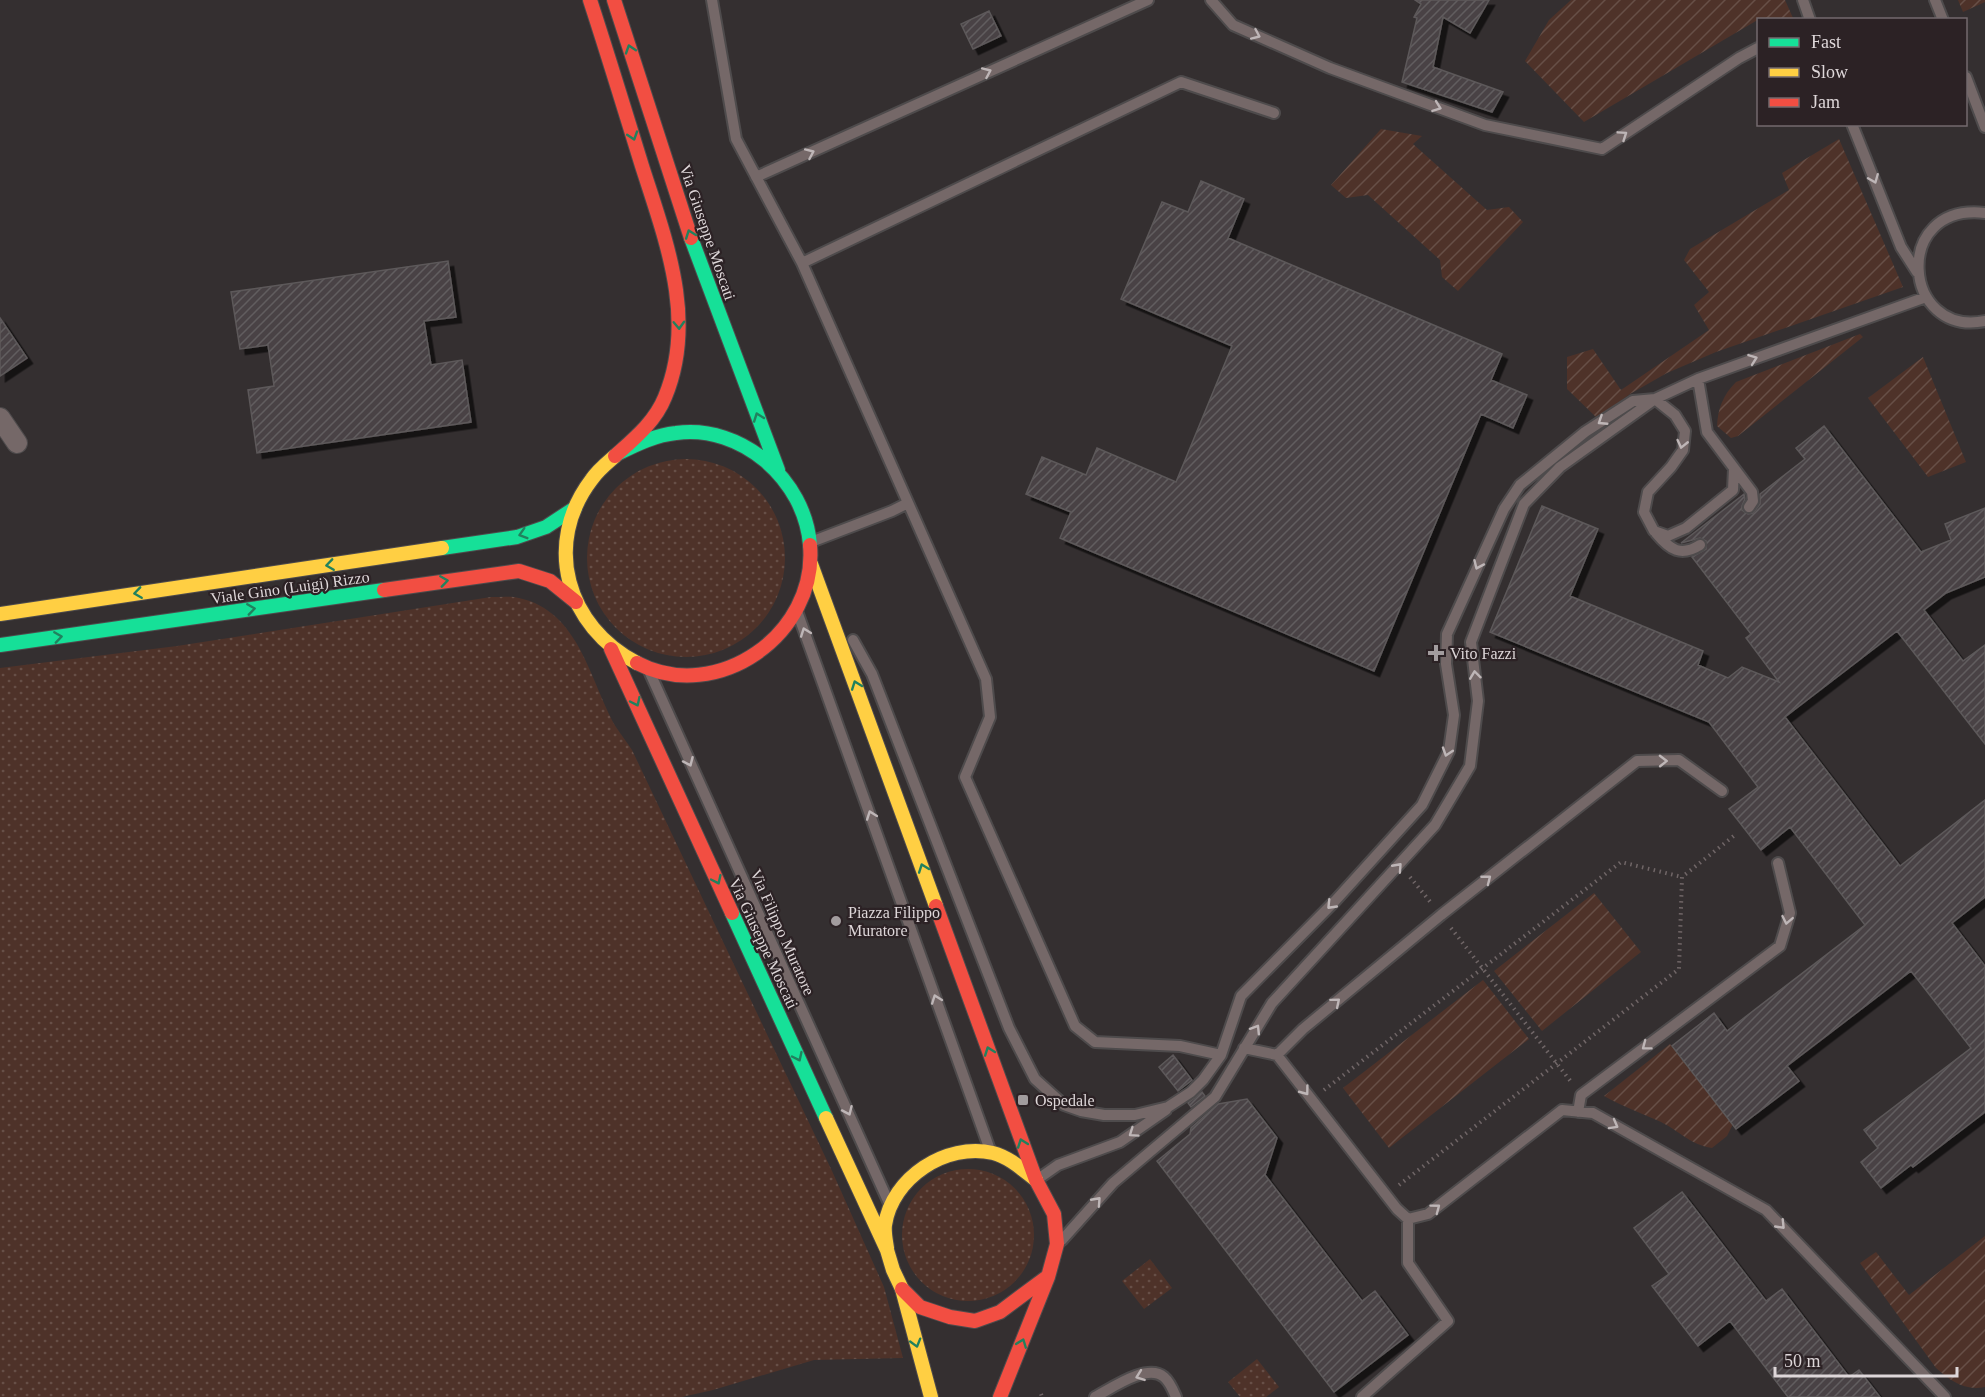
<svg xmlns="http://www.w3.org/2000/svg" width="1985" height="1397" font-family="'Times New Roman',serif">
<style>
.grass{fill:url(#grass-dots)}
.garden{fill:url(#garden-furrows)}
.building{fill:url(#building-hatch);stroke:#5d595a;stroke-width:1.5;filter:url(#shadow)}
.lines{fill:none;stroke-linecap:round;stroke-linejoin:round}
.lane-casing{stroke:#4e4b4c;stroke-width:14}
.street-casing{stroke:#4e4b4c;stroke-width:22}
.fast-casing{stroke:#4e4b4c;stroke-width:16}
.slow-casing{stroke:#4e4b4c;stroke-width:16}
.jam-casing{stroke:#4e4b4c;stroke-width:16}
.path{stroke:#706667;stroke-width:4;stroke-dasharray:1.5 4.5;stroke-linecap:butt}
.lane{stroke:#756868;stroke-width:10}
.street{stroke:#756868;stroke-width:20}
.fast{stroke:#16e098;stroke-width:14}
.slow{stroke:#ffcf43;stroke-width:14}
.jam{stroke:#f24e42;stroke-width:14}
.oneway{stroke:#beb6b7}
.oneway2{stroke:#21815e}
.poi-dot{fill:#a29c9e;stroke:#2c2225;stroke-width:2}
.labels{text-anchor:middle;stroke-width:4.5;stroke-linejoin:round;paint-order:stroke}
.street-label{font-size:16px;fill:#ded7d9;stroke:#2c2225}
.poi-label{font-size:16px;fill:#ded7d9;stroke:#2c2225;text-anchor:start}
</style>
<defs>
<pattern id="grass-dots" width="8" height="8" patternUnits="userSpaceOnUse" patternTransform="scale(1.5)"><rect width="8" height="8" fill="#4e3229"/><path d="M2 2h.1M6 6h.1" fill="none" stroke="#674f47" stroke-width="1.8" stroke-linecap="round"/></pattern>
<pattern id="garden-furrows" width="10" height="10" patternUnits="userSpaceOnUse" patternTransform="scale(1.5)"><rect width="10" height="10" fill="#4e3229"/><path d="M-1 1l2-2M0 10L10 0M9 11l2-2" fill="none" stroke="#674f47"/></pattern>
<pattern id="building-hatch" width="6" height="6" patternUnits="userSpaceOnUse" patternTransform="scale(1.5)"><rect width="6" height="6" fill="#484345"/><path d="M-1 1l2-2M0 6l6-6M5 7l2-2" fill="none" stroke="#625d5f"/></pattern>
<filter id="shadow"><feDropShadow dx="5.5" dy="5.5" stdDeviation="0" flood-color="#0009"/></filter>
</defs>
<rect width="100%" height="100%" fill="#342f30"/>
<path class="grass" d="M587 558a99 99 0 1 1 198 0a99 99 0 1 1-198 0Z
M 491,597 C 500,597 511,596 519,598 C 580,611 590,682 616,727 C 621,735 627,742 632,750 L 832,1171 L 884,1287 L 903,1358 L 814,1360 L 713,1390 L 682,1397 L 0,1397 L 0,668 L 177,646 Z
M902 1235a66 66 0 1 1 132 0a66 66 0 1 1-132 0Z
M 1150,1259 L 1172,1288 L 1144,1309 L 1122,1281 Z
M 1257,1359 L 1279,1387 L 1266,1397 L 1240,1397 L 1228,1382 Z"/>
<path class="garden" d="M 1571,0 L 1785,0 L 1793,18 L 1763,20 L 1761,18 L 1584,122 L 1525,61 L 1549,20 Z
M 1958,0 L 1985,0 L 1985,2 L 1963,12 Z
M 1381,129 L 1422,136 L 1413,144 L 1487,210 L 1509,207 L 1523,222 L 1458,291 L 1442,277 L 1440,260 L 1368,195 L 1346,198 L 1331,185 Z
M 1839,139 L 1903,287 L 1716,352 L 1667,373 L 1630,394 L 1597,418 L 1567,389 L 1567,357 L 1593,349 L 1621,390 L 1709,330 L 1694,305 L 1709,292 L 1684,260 L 1690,249 L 1789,190 L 1782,173 Z
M 1860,334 L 1863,337 L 1738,436 L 1731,438 L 1717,426 C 1718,408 1723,395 1736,382 Z
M 1923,357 L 1966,462 L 1928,477 L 1868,398 Z
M 1594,893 L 1641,952 L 1542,1031 L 1494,971 Z
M 1483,980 L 1529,1039 L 1389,1148 L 1343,1088 Z
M 1670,1044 L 1733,1124 L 1727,1136 L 1712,1148 C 1689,1144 1681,1132 1661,1122 C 1641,1113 1624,1107 1604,1096 Z
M 1985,1236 L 1985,1387 C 1964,1391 1951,1381 1936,1368 L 1860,1263 L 1876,1252 L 1909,1295 Z"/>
<path class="building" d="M 1415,0 L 1489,0 L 1470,33 L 1443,17 L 1433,67 L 1503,92 L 1492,112 L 1402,82 L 1417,18 L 1414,17 L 1421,4 Z
M 989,11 L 1001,36 L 973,49 L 961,24 Z
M 1201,181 L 1244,199 L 1228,238 L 1502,354 L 1491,380 L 1527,395 L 1513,428 L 1481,414 L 1374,671 L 1060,538 L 1071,512 L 1026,494 L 1042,457 L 1086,475 L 1097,448 L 1176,482 L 1232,346 L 1121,299 L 1162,202 L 1188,212 Z
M 448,261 L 456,317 L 424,321 L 431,365 L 462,360 L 471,422 L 257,453 L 248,390 L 274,386 L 268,345 L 240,349 L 231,292 Z
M 0,318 L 27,358 L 0,376 Z
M 1824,426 L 1921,552 L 1951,540 L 1945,524 L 1985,508 L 1985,577 L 1946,593 L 1924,610 L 1963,661 L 1985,645 L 1985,744 L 1897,631 L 1785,717 L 1900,866 L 1985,800 L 1985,897 L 1952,923 L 1985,966 L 1985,1112 L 1913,1167 L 1911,1165 L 1881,1188 L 1861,1162 L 1878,1148 L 1864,1130 L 1971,1048 L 1911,971 L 1787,1066 L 1799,1081 L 1736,1129 L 1672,1046 L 1714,1013 L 1727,1031 L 1865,925 L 1790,827 L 1761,850 L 1729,809 L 1758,787 L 1709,722 L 1490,632 L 1542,506 L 1598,529 L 1570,596 L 1703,651 L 1698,665 L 1728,678 L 1742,667 L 1779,682 L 1746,638 L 1751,634 L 1692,557 L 1706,549 L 1706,541 L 1700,538 L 1681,543 L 1744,494 L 1745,499 L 1742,506 L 1742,510 L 1748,514 L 1753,513 L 1760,504 L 1760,494 L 1805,459 L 1796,448 Z
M 1173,1055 L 1192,1080 L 1178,1091 L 1159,1067 Z
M 1202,1092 L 1205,1096 L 1191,1107 L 1188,1103 Z
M 1247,1099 L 1277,1138 L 1265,1175 L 1362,1301 L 1375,1291 L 1408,1335 L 1334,1392 L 1157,1161 L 1190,1134 L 1191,1128 L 1218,1104 Z
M 1682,1192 L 1766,1301 L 1782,1289 L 1849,1377 L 1859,1370 L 1880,1397 L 1788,1397 L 1730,1321 L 1698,1346 L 1652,1286 L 1669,1274 L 1634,1228 Z"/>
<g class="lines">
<g class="lane-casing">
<path id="lane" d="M 712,0 L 736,139 L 802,263
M 1211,0 L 1233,25 L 1330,68 L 1485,125 L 1602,149 L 1739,58 L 1758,48
M 1803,0 L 1810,20
M 1935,0 L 1943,20
M 1966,77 L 1985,127
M 1852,124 L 1901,247 L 1917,272
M 756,177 L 1148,0
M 1985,213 C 1891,202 1902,338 1985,321
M 1734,468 L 1752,492 L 1753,501 L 1749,507
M 1656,533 C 1670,550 1681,557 1700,545
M 811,542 L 892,511 L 908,503
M 798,614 L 990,1150
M 853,640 L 872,674 L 1009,1028 L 1035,1079 L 1064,1105 L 1081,1111 L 1104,1115 L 1135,1115 L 1168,1107 L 1191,1092 L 1203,1080 L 1221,1055 L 1241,996 L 1335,901 L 1422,805 L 1449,751 L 1454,715 L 1446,664 L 1447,634 L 1504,509 L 1520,485 L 1585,432 L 1633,401 L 1655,399 L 1675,415 L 1685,431 L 1683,450 L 1671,467 L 1648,492 L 1644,512 L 1654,531 L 1668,536 L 1686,528 L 1733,490 L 1734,468 L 1707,432 L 1698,379
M 650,673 L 889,1203
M 1244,1048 L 1277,1055 L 1397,1209 L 1408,1219 L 1428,1214 L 1562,1110 L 1593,1113 L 1766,1210 L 1945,1397
M 1221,1055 L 1180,1046 L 1095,1042 L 1075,1026 L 965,777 L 990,717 L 986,679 L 802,263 L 1181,82 L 1274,113
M 1277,1055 L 1303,1029 L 1441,915 L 1637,761 L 1679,760 L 1722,791
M 1578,1112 L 1581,1095 L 1780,946 L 1790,913 L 1778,863
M 1038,1179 L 1058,1165 L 1120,1142 L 1166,1110
M 1062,1240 L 1113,1183 L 1215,1097 L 1272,1003 L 1435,825 L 1470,766 L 1478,701 L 1471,642 L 1524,504 L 1560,467 L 1655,399 L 1698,379 L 1926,297
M 1095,1397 C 1112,1388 1147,1363 1164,1377 C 1170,1382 1173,1390 1176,1397
M 1362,1397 L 1448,1321 L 1408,1263 L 1408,1219"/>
</g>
<g class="street-casing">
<path id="street" d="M 0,418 L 17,443"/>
</g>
<g class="fast-casing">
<path id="fast" d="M 691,238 L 778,470
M 619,453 C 637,444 656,435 676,433 C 742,424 805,480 810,545
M 442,548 L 517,537 L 546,527 L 575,508
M 0,645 L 384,590
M 732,913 L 826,1118"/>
</g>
<g class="slow-casing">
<path id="slow" d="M 615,456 C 607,463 598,470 592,479 C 542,544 567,627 637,663
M 811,564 L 936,906
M 0,614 L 442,548
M 826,1118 L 887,1250 L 893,1270 L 902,1289 L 931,1397
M 887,1248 C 886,1241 884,1232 885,1225 C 892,1178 946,1142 993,1153 C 1009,1157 1023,1170 1036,1180"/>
</g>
<g class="jam-casing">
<path id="jam" d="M 590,0 C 608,55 625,111 642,166 C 666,241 697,320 665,397 C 655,422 634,439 615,456
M 614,0 L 691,238
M 384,590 L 519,571 L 550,581 L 576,602
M 611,649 L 732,913
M 637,663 C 717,705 818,634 810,545
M 936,906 L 1036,1180 L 1054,1214 L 1057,1244 L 1048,1277 L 1000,1397
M 902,1289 L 920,1307 L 950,1317 L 975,1321 L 1000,1312 L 1047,1277"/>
</g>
<path class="path" d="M 1410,877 L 1432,904
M 1451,928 L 1572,1083
M 1324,1090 L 1621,862 L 1682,877
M 1399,1185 L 1679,969 L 1682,877 L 1735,835
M 1041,1394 L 1042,1397"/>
<use href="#lane" class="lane"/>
<use href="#street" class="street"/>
<use href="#fast" class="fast"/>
<use href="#slow" class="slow"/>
<use href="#jam" class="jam"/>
</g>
<defs><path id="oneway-chevron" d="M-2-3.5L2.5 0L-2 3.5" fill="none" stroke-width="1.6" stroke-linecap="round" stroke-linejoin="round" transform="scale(1.5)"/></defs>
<g class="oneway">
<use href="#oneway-chevron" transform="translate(1256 35) rotate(24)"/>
<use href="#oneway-chevron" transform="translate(987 72) rotate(-24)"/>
<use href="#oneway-chevron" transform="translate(1437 107) rotate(20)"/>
<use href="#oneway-chevron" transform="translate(1623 135) rotate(-34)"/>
<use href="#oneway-chevron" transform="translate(810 153) rotate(-24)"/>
<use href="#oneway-chevron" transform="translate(1874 179) rotate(68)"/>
<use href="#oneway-chevron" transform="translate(1753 359) rotate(-20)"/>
<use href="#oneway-chevron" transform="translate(1602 421) rotate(147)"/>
<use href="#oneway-chevron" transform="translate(1682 444) rotate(103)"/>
<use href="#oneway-chevron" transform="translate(1478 565) rotate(114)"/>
<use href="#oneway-chevron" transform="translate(805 632) rotate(-110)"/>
<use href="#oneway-chevron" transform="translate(1475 675) rotate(-97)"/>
<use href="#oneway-chevron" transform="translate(1447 752) rotate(108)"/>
<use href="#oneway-chevron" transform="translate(1663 761) rotate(-1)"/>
<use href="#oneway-chevron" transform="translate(689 762) rotate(66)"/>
<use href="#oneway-chevron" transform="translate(871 815) rotate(-110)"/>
<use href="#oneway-chevron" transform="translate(1398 867) rotate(-48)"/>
<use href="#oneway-chevron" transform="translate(1487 879) rotate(-38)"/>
<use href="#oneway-chevron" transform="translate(1331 905) rotate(134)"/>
<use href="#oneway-chevron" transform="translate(1787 920) rotate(101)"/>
<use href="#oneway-chevron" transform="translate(936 999) rotate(-110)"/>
<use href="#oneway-chevron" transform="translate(1336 1002) rotate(-40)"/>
<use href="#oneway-chevron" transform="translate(1256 1029) rotate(-58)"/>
<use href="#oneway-chevron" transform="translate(1646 1046) rotate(143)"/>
<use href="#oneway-chevron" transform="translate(1305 1091) rotate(53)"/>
<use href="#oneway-chevron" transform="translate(848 1111) rotate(66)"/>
<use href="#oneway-chevron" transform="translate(1614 1125) rotate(29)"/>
<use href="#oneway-chevron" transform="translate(1133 1133) rotate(145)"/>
<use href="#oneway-chevron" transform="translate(1097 1201) rotate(-48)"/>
<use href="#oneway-chevron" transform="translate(1436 1208) rotate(-37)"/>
<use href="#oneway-chevron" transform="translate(1781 1225) rotate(46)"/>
<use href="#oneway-chevron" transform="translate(1140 1376) rotate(160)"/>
</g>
<g class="oneway2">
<use href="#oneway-chevron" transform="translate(630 49) rotate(-108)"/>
<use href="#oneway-chevron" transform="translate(633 136) rotate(72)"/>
<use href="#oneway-chevron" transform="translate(690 234) rotate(-110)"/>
<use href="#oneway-chevron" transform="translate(679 325) rotate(88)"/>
<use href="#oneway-chevron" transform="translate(758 417) rotate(-110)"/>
<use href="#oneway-chevron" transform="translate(523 534) rotate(163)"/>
<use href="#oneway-chevron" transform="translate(330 565) rotate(172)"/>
<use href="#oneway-chevron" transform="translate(444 581) rotate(-8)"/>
<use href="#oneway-chevron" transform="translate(138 593) rotate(172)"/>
<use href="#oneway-chevron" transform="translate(251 609) rotate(-8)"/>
<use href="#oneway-chevron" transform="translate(58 637) rotate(-8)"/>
<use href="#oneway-chevron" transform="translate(856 685) rotate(-110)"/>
<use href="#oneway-chevron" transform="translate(636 702) rotate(65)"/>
<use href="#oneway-chevron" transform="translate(923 868) rotate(-110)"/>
<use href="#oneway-chevron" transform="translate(717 880) rotate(65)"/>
<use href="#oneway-chevron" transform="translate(989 1051) rotate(-110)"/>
<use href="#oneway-chevron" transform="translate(798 1057) rotate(65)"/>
<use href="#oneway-chevron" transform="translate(1022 1143) rotate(-110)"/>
<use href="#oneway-chevron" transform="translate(916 1343) rotate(74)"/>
<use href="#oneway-chevron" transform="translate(1022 1343) rotate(-69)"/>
</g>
<g class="poi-dot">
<path d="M1433 644h6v6h6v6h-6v6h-6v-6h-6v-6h6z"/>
<circle cx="836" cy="921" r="6"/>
<rect x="1017" y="1094" width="12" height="12" rx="3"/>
</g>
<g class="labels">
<g class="street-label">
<text transform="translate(708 232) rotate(71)" y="6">Via Giuseppe Moscati</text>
<text transform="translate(290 587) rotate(-8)" y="6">Viale Gino (Luigi) Rizzo</text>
<text transform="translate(783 932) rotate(66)" y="6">Via Filippo Muratore</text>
<text transform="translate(764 943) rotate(65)" y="6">Via Giuseppe Moscati</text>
</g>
<g class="poi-label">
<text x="1450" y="659">Vito Fazzi</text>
<text x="848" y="918">Piazza Filippo<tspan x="848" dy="18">Muratore</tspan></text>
<text x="1035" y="1106">Ospedale</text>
</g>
</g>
<rect x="1757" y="18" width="210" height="108" fill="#2c2225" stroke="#736a6d" stroke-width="1.5"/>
<rect x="1769" y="38" width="30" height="9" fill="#16e098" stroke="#736a6d" stroke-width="1.5"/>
<text x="1811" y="48" font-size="18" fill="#ded7d9">Fast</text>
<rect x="1769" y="68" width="30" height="9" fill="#ffcf43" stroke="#736a6d" stroke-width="1.5"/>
<text x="1811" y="78" font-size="18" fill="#ded7d9">Slow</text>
<rect x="1769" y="98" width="30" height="9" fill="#f24e42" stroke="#736a6d" stroke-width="1.5"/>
<text x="1811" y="108" font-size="18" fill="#ded7d9">Jam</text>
<path d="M1775 1367v9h182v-9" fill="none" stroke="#ded7d9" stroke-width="3"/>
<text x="1784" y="1367" font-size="18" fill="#ded7d9" stroke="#2c2225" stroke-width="4.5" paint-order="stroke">50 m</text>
</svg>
